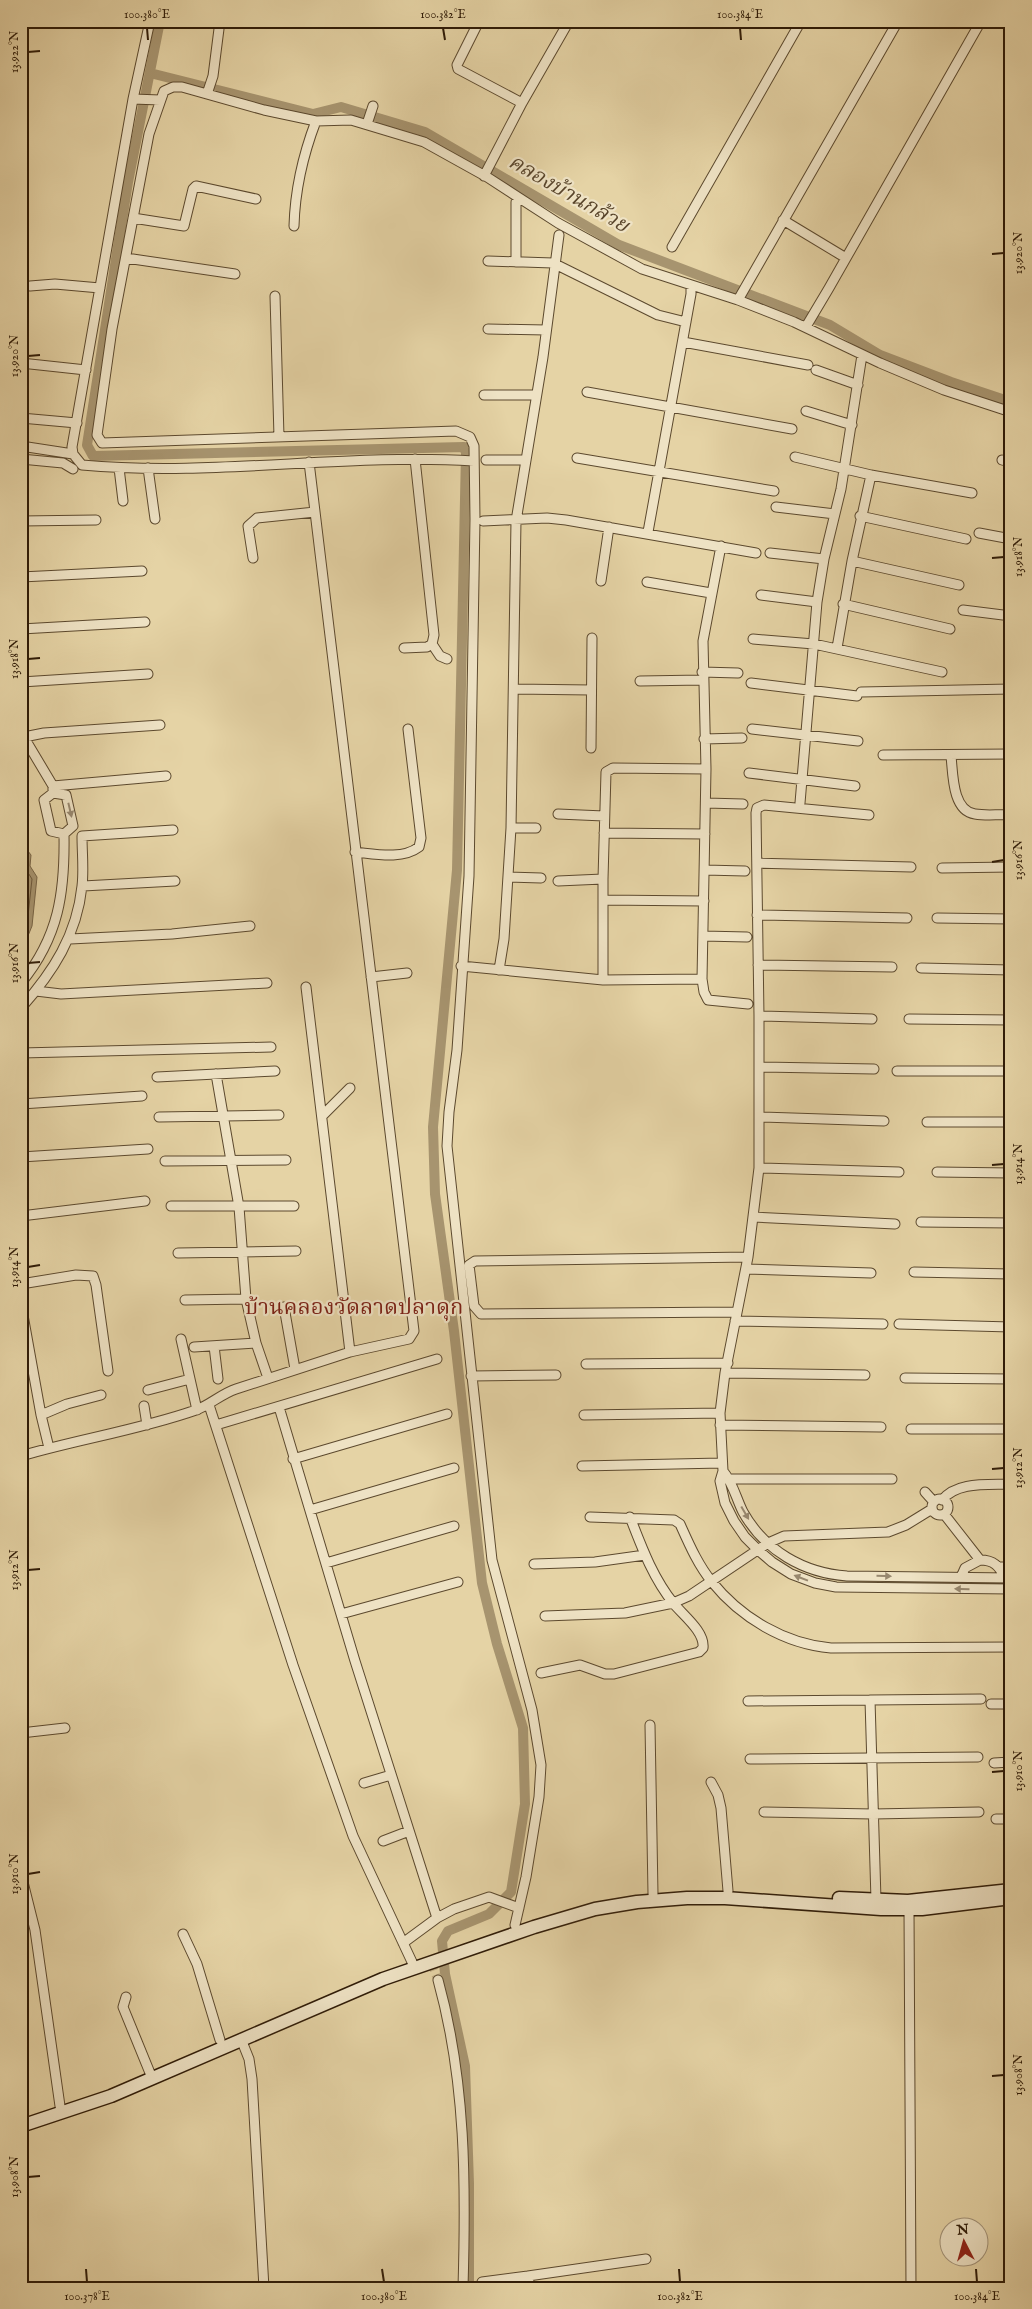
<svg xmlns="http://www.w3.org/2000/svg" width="1032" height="2309" font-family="'IM FELL English','Noto Serif Thai',serif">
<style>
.water{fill:#a7946f;stroke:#776445}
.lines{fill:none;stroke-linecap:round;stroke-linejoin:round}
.shore{stroke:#6b583b;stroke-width:1}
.canal{stroke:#a7946f;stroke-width:10}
.street-tunnel{stroke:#c1ae85;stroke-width:9;stroke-dasharray:9 4.5;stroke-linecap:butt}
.street-casing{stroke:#5c492e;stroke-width:11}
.secondary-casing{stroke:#2f1b07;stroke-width:15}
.street{stroke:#eee2c4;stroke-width:9}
.secondary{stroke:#eee2c4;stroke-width:12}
.oneway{fill:#98886f}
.ticks{fill:none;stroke:#2f1b07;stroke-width:2}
.labels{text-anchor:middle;stroke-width:4.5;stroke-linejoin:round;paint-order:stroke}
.water-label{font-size:21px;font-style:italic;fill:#59452b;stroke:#eee2c4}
.quarter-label{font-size:22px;fill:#7a1f14;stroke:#eee2c4}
.neatline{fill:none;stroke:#2f1b07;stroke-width:2}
.ticks-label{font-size:12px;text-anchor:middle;fill:#2f1b07}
</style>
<rect width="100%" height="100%" fill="#e5d3a5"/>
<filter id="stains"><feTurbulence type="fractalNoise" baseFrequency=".004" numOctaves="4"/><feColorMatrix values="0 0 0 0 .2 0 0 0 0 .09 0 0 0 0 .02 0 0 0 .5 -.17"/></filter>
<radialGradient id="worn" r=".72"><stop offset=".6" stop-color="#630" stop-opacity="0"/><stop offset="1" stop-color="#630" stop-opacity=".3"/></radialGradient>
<path class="water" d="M 21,842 L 31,855 L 30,866 L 37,877 L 32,926 L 21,953 Z"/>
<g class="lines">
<path class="shore" d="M 21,852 L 26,857 L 25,868 L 32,879 L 27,925 L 21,942"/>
<path class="canal" d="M 160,21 L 128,182 L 87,445 L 93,456 L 464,447 L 466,453 L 457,870 L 433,1127 L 435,1194 L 454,1331 L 482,1583 L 497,1644 L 523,1728 L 525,1804 L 511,1892 L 489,1914 L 448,1931 L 442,1941 L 445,1974 L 465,2066 L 469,2184 L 469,2288
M 150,73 L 313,114 L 341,107 L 425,132 L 619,245 L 830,325 L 880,355 L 951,382 L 1011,402"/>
<path class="street-tunnel" d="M 431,1962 L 438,1980"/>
<g class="street-casing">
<path id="street" d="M 150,21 L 133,99 L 72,447 L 73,454 L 82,465 C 213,477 344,453 474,461
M 479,21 L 457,65 L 458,69 L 522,103
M 207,94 L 213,76 L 220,21
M 133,99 L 160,100
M 367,124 L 373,106
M 484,176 L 522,103 L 569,21
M 516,202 L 516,262
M 133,218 L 184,226 L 193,189 L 196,186 L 256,199
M 783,220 L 846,258
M 294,226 C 295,190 303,155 316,121
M 672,247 L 801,21
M 126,258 L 235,274
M 488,261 L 553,263 L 658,315 L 686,322
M 30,286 L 55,284 L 100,288
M 275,296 L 279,437
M 738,300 L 898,21
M 803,326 L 807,325 L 829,288 L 981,21
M 488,329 L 546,330
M 683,342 L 808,365
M 21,363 L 86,370
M 816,370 L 858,385
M 587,392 L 792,429
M 484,395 L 536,395
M 806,411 L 852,425
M 21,418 L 77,423
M 21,446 L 73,454
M 795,457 L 871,475 L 852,561 L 837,648
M 577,458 L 774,491
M 21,459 L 63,463 L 73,469
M 486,460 L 525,460
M 1002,460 L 1011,462
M 119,468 L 123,501
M 148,468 L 155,519
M 871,475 L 972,493
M 776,507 L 835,514
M 860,516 L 966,539
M 21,521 L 96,520
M 483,521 L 547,518 L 566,520 L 756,553
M 648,532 L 691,294 L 691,285
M 979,533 L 1011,539
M 721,546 L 703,641 L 706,769 L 702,979 L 704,992 L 708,1000 L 748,1004
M 770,553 L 824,559
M 253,558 L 248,526 L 257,518 L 315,512
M 852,561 L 959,585
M 21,577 L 142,571
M 601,581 L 609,527
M 647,582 L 711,593
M 761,595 L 817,602
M 843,604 L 950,629
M 963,610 L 1011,616
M 21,629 L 145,622
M 753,639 L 814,644 L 942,672
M 432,644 L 440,656 L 447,659
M 404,648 L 427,647 L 432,644 L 434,635 L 415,459
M 702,672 L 738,673
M 640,681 L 702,680
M 21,682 L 148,674
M 751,683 L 857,696
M 514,689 L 591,690
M 861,692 L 1011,689
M 752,729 L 858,741
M 22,734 L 53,786 L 53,790
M 24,737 L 44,733 L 160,725
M 704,739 L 742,738
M 591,748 L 592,638
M 883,755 L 1011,754
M 951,756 C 953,773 952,811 975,814 C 987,816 999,814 1011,815
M 749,773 L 855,786
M 53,786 L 166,776
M 706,803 L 743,804
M 800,803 L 817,602 L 824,559 L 841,489 L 862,355
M 558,814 L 604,816
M 869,815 L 764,805 L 757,808 L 756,813 L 759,1016 L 759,1168 L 748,1257 L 725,1373 L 720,1413 L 723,1471 L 720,1481 L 725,1503 L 734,1521 L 745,1537 L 758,1550 L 772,1562 L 791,1574 L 815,1583 L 836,1587 L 1011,1589
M 511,828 L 536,828
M 604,833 L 705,834
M 355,852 C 375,854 402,860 419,847 L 421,838 L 408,729
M 757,863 L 911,867
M 942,868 L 1011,867
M 705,870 L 745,871
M 508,877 L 541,878
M 558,881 L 603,879
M 83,886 L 175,881
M 603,900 L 704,901
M 757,915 L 907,918
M 937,918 L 1011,919
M 703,936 L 747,937
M 70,939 L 172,934 L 250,926
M 758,965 L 892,967
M 461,966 L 603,980 L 702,979
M 921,968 L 1011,970
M 499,970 L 504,939 L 511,828 L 516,521 L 543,357 L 559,235
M 371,977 L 407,973
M 603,980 L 603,879 L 606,772 L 613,768 L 706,769
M 21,983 C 59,937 65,892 64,834 L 73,826 L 66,795 L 53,793 L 44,800 L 51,831 L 64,834
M 306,987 L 350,1352
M 36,991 L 61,994 L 267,983
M 21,1008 C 53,972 77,935 82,886 C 84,870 82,853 82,836 L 173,830
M 759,1016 L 872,1019
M 909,1019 L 1011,1020
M 21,1053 L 271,1047
M 759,1067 L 874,1069
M 897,1071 L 1011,1071
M 216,1074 L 239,1207 L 246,1299 L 256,1343 L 268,1378
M 157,1077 L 275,1071
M 21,1104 L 142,1096
M 322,1116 L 350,1088
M 159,1117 L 279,1115
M 759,1117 L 884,1121
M 927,1122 L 1011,1122
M 21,1157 L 148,1149
M 165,1161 L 286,1160
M 759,1168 L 899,1172
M 937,1172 L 1011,1173
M 171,1206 L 294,1206
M 21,1216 L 145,1201
M 753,1217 L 895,1224
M 921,1222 L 1011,1223
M 178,1253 L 296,1251
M 746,1269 L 871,1273
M 914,1272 L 1011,1274
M 21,1284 L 76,1275 L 93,1276 L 96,1285 L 108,1371
M 185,1300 L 246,1299
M 21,1304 L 41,1415
M 284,1307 L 295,1369
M 737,1312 L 481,1314 L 474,1306 L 469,1265 L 475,1261 L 748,1257
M 735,1321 L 883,1324
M 899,1324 L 1011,1327
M 181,1339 L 190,1379
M 214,1346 L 218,1379
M 194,1347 L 256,1343
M 586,1364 L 728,1363
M 725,1373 L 865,1375
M 471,1376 L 556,1375
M 905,1378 L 1011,1379
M 148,1390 L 190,1379 L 197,1410
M 209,1405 L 293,1665 L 353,1836 L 412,1962
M 144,1406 L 147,1425
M 279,1407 L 355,1661 L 437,1918 L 454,1909 L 489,1897 L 519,1908
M 584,1415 L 720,1413
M 216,1425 L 437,1359
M 720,1425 L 881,1427
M 911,1429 L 1011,1429
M 49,1448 L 41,1415 L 67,1404 L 101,1395
M 21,1456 C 79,1439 139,1430 196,1410 C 210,1405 221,1394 236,1389 L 350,1352 L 409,1339 L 414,1331 L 309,462
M 293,1459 L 447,1414
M 582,1466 L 721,1463
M 723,1471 C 733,1483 736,1498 743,1512 C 765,1551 804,1573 847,1576 L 1011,1578
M 725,1479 L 892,1479
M 925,1492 L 934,1502
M932 1507a8 8 0 1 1 16 0a8 8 0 1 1-16 0Z
M 942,1500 C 957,1481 988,1485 1011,1484
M 310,1510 L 454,1468
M 944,1514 L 980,1560
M 590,1517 L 674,1520 L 680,1524 C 689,1544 698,1565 712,1582 C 741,1618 785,1644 831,1648 L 1011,1647
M 326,1563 L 454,1526
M 534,1564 L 595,1562 L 645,1555
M 1000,1567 L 1011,1567
M 961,1577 L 965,1568 L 980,1560 C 994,1560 999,1566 1005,1578
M 341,1614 L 458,1582
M 545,1616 L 625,1613 L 673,1603 L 689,1596 L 768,1543 L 784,1536 L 888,1532 L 906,1525 L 932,1509
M 541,1673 L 580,1665 L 605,1674 L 614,1674 L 699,1652 L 703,1648 C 705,1632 684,1616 674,1604 C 653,1578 642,1548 630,1517
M 748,1701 L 870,1700
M 991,1704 L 1011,1704
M 650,1725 L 653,1894
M 21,1733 L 65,1728
M 750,1759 L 978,1757
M 994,1763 L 1011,1762
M 711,1782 L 718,1795 L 721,1808 L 728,1891
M 364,1783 L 391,1775
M 764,1812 L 873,1814 L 979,1812
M 996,1819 L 1011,1819
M 383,1841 L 409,1831
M 21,1874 L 35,1930 L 60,2106
M 876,1900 L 870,1700 L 981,1699
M 909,1909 L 911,2288
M 515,1925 L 526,1877 L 539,1797 L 541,1765 L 532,1710 L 492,1560 L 447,1146 L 449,1112 L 457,1050 L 469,876 L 475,519 L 474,446 L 470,437 L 456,431 L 102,443 L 97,435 L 112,329 L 149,134 L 164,91 L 173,87 L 182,87 L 264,110 L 316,121 L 351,120 L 424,142 L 487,177 L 558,223 L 642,269 L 738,300 L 794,322 L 880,363 L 944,390 L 1011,412
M 183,1934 L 197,1964 L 220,2040
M 403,1943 L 437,1918
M 438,1980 C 466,2081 466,2184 463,2288
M 126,1997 L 123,2007 L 150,2073
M 241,2039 L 249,2059 L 252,2079 L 264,2288
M 482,2282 L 528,2276
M 530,2288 L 528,2276 L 646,2259"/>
</g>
<g class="secondary-casing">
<path id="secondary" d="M 839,1898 L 908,1901 L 1011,1890
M 21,2126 L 111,2096 L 383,1979 L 534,1927 L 595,1909 L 637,1902 L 687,1898 L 725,1898 L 881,1909 L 922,1909 L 1011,1898"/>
</g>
<use href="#street" class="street"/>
<use href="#secondary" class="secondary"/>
</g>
<defs><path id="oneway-solid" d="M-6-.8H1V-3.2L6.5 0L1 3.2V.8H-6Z" transform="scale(1.25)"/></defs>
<g class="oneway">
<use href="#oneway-solid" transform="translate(70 810) rotate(77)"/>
<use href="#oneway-solid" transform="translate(745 1513) rotate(60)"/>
<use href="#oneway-solid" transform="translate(884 1576) rotate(1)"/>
<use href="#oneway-solid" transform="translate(801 1578) rotate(-159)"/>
<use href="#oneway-solid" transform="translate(962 1589) rotate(-179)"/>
</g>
<path class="ticks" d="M 147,28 L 148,40M 443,28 L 445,40M 740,28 L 741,40M 28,52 L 40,51M 992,254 L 1004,253M 28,356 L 40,355M 992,558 L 1004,557M 28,659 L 40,658M 992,862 L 1004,860M 28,963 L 40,962M 992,1165 L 1004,1164M 28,1267 L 40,1265M 992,1469 L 1004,1468M 28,1570 L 40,1569M 992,1772 L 1004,1771M 28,1874 L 40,1872M 992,2076 L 1004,2075M 28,2177 L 40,2176M 86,2269 L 87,2282M 382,2269 L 384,2282M 679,2269 L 680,2282M 976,2269 L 977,2282"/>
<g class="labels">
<g class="water-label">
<text transform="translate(569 193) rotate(30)" y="7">คลองบ้านกล้วย</text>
</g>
<g class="quarter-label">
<text x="354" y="1314">บ้านคลองวัดลาดปลาดุก</text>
</g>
</g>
<rect width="1032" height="2309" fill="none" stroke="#e5d3a5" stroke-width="55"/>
<g transform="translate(964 2242) rotate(354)"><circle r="24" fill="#eee2c4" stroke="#a29278"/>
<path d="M0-4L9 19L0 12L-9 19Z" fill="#8f2418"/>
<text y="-8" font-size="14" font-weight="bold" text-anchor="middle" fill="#2f1b07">N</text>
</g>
<rect x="28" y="28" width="976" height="2254" class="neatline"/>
<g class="ticks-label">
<text x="147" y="18">100.380°E</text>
<text x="443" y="18">100.382°E</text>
<text x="740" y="18">100.384°E</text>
<text transform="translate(14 52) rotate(-90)" y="4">13.922°N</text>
<text transform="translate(1018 253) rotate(-90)" y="4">13.920°N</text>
<text transform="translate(14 356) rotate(-90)" y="4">13.920°N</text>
<text transform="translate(1018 557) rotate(-90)" y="4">13.918°N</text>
<text transform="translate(14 659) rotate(-90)" y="4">13.918°N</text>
<text transform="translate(1018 860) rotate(-90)" y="4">13.916°N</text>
<text transform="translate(14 963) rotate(-90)" y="4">13.916°N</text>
<text transform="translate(1018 1164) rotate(-90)" y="4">13.914°N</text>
<text transform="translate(14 1267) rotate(-90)" y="4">13.914°N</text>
<text transform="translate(1018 1468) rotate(-90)" y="4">13.912°N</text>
<text transform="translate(14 1570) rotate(-90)" y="4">13.912°N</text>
<text transform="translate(1018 1771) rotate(-90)" y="4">13.910°N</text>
<text transform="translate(14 1874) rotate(-90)" y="4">13.910°N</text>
<text transform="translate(1018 2075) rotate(-90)" y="4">13.908°N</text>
<text transform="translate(14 2177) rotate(-90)" y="4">13.908°N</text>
<text x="87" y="2300">100.378°E</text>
<text x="384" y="2300">100.380°E</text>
<text x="680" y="2300">100.382°E</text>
<text x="977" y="2300">100.384°E</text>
</g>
<rect width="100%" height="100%" filter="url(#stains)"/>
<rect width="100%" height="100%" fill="url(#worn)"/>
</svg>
